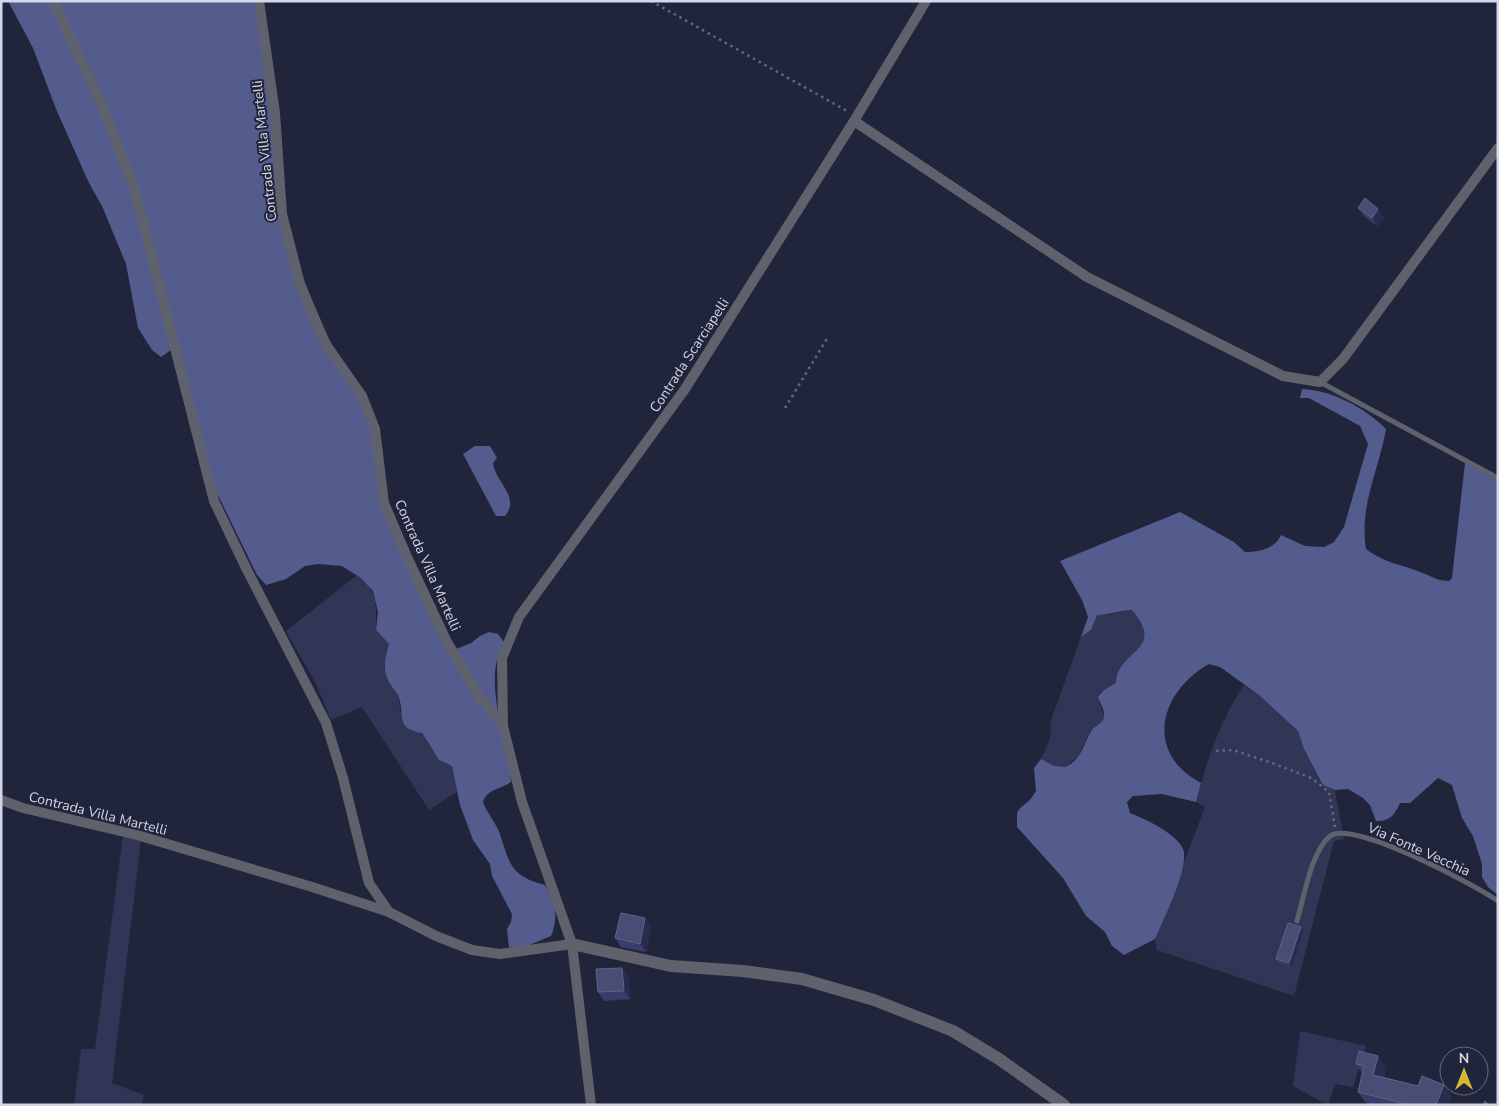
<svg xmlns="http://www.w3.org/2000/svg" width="1499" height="1106" font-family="'Nunito Sans',sans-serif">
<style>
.green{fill:#313656}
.forest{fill:#545c8e}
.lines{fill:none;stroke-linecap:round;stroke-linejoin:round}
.path{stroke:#65687c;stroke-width:2.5;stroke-dasharray:2.5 4;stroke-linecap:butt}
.service{stroke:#5f616d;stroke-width:5}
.minor{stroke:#5f616d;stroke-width:10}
.tertiary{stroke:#5f616d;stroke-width:12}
.wall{fill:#383d69}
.shaded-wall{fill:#282c51}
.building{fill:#494d76;stroke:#5e6388}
.labels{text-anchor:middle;stroke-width:4;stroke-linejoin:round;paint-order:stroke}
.street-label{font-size:14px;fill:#d4d7e7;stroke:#21253b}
</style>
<rect width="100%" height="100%" fill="#21253b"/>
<path class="green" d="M 357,575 C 379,591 376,606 376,630 L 389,644 L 384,668 L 386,677 L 399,698 L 400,710 L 411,731 L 421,733 L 439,760 L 452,766 L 457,792 L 429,810 L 362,707 L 331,720 L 316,684 L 286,631 Z
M 1120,610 L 1133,610 C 1141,620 1145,629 1145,643 L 1125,662 L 1117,683 L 1104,690 L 1098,697 L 1104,716 L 1103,721 L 1088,736 L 1079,755 L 1065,768 L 1054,766 L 1041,759 C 1047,747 1053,736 1050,723 L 1081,637 L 1091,630 L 1097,615 L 1111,615 Z
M 1244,685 L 1259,695 L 1298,731 L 1304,749 L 1323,785 L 1335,790 L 1344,839 L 1334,841 L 1294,996 L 1157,950 L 1155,939 L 1205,807 L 1196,802 C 1206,762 1221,719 1244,685 Z
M 123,835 L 141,840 L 112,1083 L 144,1095 L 142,1105 L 74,1105 L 81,1049 L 95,1049 Z
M 1300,1031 L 1366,1046 L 1353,1087 L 1335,1084 L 1328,1105 L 1293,1086 Z"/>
<path class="forest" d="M 8,1 L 257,1 L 290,261 L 365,411 L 372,433 L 381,506 L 449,652 L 471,643 L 480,636 L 489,632 L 498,634 L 504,642 C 481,682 508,738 511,782 C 501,789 487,789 483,802 C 487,813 496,823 500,834 C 510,865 511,876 545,885 C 555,903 559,917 551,936 L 522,948 L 509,947 L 507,929 L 511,922 L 512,914 L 492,876 L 490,864 L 473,840 L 460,805 L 452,766 L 439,760 L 422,733 C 395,729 405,715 399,698 C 398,694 393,689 391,685 C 381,671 385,659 389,644 L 376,630 L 378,612 L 373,591 L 361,578 L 342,566 L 318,564 L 305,566 L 286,579 L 266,585 L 257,575 L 215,489 L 177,346 L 161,357 L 152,350 L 138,328 L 126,264 L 102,206 L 89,183 L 56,109 L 33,48 Z
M 1302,389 C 1332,390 1365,408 1386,429 C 1379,470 1359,505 1366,549 C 1384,563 1403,565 1423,573 C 1433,577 1438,581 1449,581 L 1452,578 L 1465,463 L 1498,479 L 1498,895 L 1488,887 L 1482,877 L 1482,864 L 1473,836 L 1462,818 L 1452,785 L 1438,778 L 1410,803 L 1400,803 C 1395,815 1389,822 1376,821 L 1370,805 L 1363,798 L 1348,789 L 1335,790 L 1323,785 L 1304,749 L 1298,731 L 1259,695 L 1220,667 L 1209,664 C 1159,692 1144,753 1201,783 L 1196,802 L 1162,794 L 1133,796 L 1127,802 L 1130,813 C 1145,819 1176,833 1183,849 C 1190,867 1163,920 1155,939 L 1124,955 L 1112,946 L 1105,932 L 1086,916 L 1063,878 L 1017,827 L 1017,813 L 1020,808 L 1030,800 L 1036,791 L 1034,768 L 1041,759 L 1054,766 L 1065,767 C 1082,760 1083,744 1092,730 C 1096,725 1104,723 1104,716 C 1105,710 1100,703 1098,697 L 1104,690 L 1116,683 C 1117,649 1167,652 1132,610 C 1119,610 1110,615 1097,615 L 1091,630 L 1081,637 L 1088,617 L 1082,600 L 1060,561 L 1180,512 L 1234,542 L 1245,552 C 1259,552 1275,549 1281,535 L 1305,546 L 1324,547 L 1334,542 L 1344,527 L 1368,444 L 1360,426 L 1309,398 L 1300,398 Z
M 475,446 L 490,446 L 497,458 L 493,463 C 495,482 521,497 505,516 L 496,516 L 463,454 Z"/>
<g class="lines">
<path class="path" d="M 651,1 L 847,111
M 785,408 L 828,337
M 1216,751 L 1233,750 L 1275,764 L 1311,778 L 1329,792 L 1335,827"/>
<path class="service" d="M 1320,382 L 1498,478
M 1297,921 C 1304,897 1311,852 1330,836 C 1352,819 1475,885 1498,901"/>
<path class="minor" d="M 53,1 L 101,103 L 134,187 L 214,501 L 247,570 L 326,723 L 343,778 L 369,883 L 389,912
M 259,1 L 275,113 L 282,214 L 300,284 L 325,343 L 362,396 L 375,429 L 384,503 L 407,557 L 446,640 L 479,696 L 503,726 L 522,802 L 572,944 L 591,1105
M 854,121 L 1087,277 L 1283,376 L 1320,382 L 1343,359 L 1498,148
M 503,726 L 502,658 L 519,617 L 685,389 L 854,121 L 926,1
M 1,800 L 23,808 L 137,835 L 309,886 L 389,912 L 436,936 L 472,950 L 500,954 L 572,944"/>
<path class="tertiary" d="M 572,944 L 671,966 L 743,971 L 802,979 L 874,1000 L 953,1031 L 999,1059 L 1064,1105"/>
</g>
<path class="wall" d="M 1358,208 L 1384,217 L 1377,226 L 1364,216 Z
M 645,918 L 651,926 L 646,952 L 621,947 L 615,938 Z
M 1301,927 L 1304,931 L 1292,967 L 1279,963 L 1276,959 Z
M 622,968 L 628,976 L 630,999 L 604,1001 L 598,992 Z
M 1378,1056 L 1386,1068 L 1384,1077 L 1418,1086 L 1452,1096 L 1448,1105 L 1372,1105 L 1366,1103 L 1358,1092 L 1362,1073 L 1356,1064 Z"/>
<path class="shaded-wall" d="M 1378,209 L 1384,217 L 1377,226 L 1372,218 Z
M 645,918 L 651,926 L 646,952 L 640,944 Z
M 1301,927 L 1304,931 L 1292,967 L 1289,963 Z
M 622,968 L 628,976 L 630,999 L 624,991 Z
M 1378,1056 L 1386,1068 L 1382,1086 L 1373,1075 Z
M 1444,1085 L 1452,1096 L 1448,1105 L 1436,1105 Z"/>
<path class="building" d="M 1365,198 L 1378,209 L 1372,218 L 1358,208 Z
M 621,913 L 645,918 L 640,944 L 615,938 Z
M 1288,923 L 1301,927 L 1289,963 L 1276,959 Z
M 622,968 L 624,991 L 598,992 L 596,969 Z
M 1359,1051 L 1378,1056 L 1373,1075 L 1418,1086 L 1422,1076 L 1444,1085 L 1436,1105 L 1410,1105 L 1358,1092 L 1364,1066 L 1356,1064 Z
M 1485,1101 L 1489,1105 L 1483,1105 Z"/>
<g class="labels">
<g class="street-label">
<text transform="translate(264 151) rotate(-96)" y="5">Contrada Villa Martelli</text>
<text transform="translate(689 355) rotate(-57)" y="5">Contrada Scarciapelli</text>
<text transform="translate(428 565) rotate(66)" y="5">Contrada Villa Martelli</text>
<text transform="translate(98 813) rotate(14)" y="5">Contrada Villa Martelli</text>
<text transform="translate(1419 849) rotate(24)" y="5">Via Fonte Vecchia</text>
</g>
</g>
<rect width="1499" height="1106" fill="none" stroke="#d4d7e7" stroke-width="5"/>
<g transform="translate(1464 1071)"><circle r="24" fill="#21253b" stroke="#696c80"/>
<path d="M0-4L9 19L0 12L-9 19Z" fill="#d3b635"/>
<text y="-8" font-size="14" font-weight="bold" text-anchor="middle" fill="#d4d7e7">N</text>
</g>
</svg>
